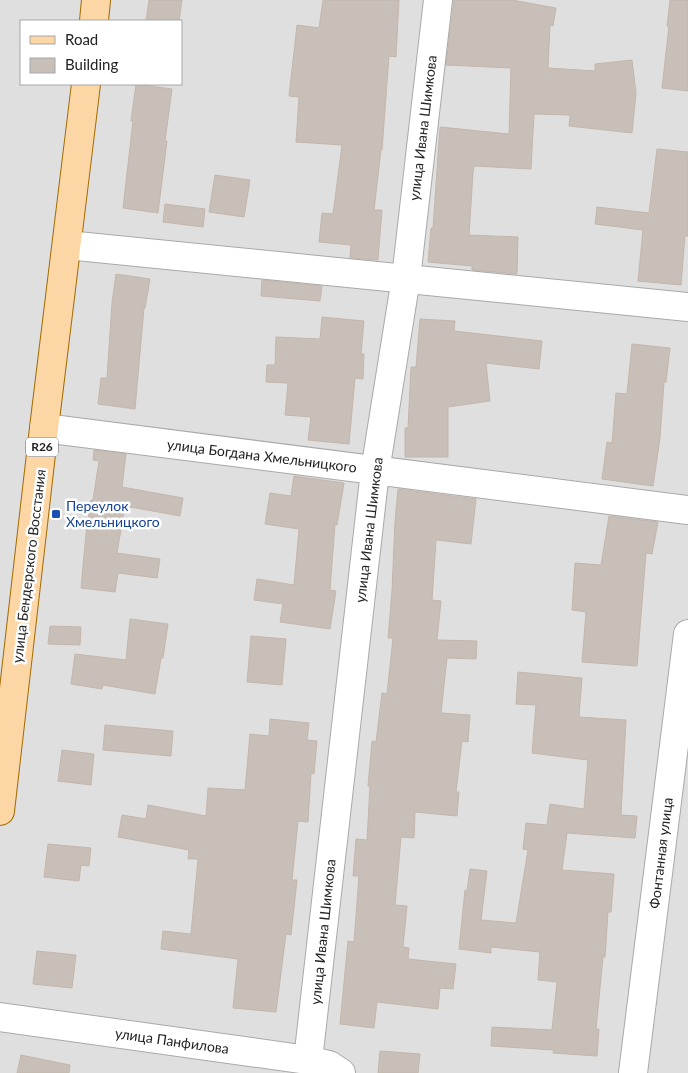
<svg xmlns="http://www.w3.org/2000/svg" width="688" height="1073" font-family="Lato,sans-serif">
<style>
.residential{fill:#e0dfdf;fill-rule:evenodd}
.building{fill:#c7bfb8;stroke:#c4b6ab}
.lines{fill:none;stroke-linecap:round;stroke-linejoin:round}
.minor-casing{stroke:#a9a9a9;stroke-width:30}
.major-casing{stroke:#a06b00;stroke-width:30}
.minor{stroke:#fff;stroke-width:28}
.major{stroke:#fcd6a4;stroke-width:28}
.transit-dot{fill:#1a4fb4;stroke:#fff;stroke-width:2}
.labels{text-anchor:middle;stroke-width:5;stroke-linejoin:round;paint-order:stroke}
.shield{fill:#fff;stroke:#646464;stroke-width:1}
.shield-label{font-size:12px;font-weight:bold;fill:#222}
.street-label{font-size:14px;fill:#222;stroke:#fff}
.transit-label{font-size:14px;fill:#164399;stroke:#fff;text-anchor:start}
</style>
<rect width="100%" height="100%" fill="#f2efe9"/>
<path class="residential" d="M 0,0 L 688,0 L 688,1073 L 0,1073 ZM 21,21 L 181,21 L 181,84 L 21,84 Z"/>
<path class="building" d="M 149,0 L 182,0 L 179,21 L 146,21 Z
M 323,0 L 399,0 L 396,57 L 389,56 L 382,150 L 381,150 L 374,210 L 382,210 L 378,260 L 350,258 L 351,245 L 319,242 L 322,213 L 333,214 L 342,145 L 296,142 L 299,97 L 289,96 L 297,25 L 319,28 Z
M 454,0 L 512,0 L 556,8 L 553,26 L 550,25 L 548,68 L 595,71 L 595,64 L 632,60 L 636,93 L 632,133 L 569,126 L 570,115 L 534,114 L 531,169 L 474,166 L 473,173 L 469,235 L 518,237 L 517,274 L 472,270 L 472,266 L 428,262 L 431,228 L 433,228 L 440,127 L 509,134 L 511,68 L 446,65 Z
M 670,0 L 688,0 L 688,91 L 662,88 L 669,26 L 667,26 Z
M 136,84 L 172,89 L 165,141 L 167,141 L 158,213 L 123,208 L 133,121 L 131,121 Z
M 657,149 L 688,152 L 688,236 L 685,236 L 681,285 L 638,281 L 643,230 L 595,224 L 597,207 L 649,213 Z
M 215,175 L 250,180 L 244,217 L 209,212 Z
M 165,204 L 205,209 L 203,227 L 163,222 Z
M 116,274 L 150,279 L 145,308 L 144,308 L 135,409 L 98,404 L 101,378 L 107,378 L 112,303 Z
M 262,280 L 322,286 L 320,301 L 261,296 Z
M 322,317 L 364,321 L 361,354 L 364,354 L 363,379 L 355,378 L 349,444 L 308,440 L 311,417 L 285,415 L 288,383 L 266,382 L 267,365 L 275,365 L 276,337 L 320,339 Z
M 420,319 L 455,321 L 454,331 L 542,341 L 539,369 L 486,363 L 490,401 L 448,407 L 448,457 L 405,457 L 405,428 L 408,428 L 411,367 L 416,367 Z
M 632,344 L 670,348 L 666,382 L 664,382 L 660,438 L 653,486 L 602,479 L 607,442 L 612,443 L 616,393 L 627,394 Z
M 94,450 L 126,454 L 122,487 L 183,498 L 180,516 L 125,506 L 117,553 L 160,559 L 157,578 L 118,573 L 115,592 L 81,588 L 86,534 L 91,500 L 93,500 L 99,461 L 93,460 Z
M 294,476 L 344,483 L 337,525 L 335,524 L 330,590 L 336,591 L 330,629 L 280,622 L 283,604 L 254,600 L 257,579 L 294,585 L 299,529 L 265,524 L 270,493 L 291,496 Z
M 398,489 L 476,499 L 471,544 L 436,540 L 432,600 L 441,601 L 437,640 L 477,641 L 476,659 L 447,658 L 441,713 L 470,715 L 468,742 L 462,741 L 456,792 L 459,792 L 457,816 L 415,812 L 414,838 L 401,837 L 395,905 L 407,906 L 403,947 L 409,948 L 408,959 L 456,964 L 453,989 L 440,988 L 438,1009 L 377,1002 L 374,1028 L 340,1024 L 348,941 L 354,942 L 359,876 L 353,876 L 356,839 L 367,840 L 370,786 L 368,786 L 372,741 L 376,742 L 382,693 L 387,694 L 393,638 L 388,638 L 392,591 L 395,521 Z
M 609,516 L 658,522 L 652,554 L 646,553 L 637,666 L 582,662 L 586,612 L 572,610 L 575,563 L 601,565 Z
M 130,619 L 168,624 L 163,658 L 161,658 L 155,694 L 103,685 L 102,689 L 71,684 L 75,654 L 126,660 Z
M 50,626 L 81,627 L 80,645 L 48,644 Z
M 251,636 L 286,639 L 282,685 L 247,682 Z
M 518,672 L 582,678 L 579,717 L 626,720 L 621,815 L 637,816 L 635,838 L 567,833 L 562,870 L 614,874 L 611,912 L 608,912 L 605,957 L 603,957 L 596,1029 L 599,1029 L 597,1056 L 553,1053 L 554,1050 L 491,1046 L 492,1027 L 552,1030 L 557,982 L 538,980 L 540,952 L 491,947 L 491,953 L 459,949 L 465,890 L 467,891 L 470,869 L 487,871 L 481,920 L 516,923 L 528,850 L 523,849 L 526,823 L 547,825 L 550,804 L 584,809 L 588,760 L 532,753 L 536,705 L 516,704 Z
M 270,719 L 309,723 L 307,740 L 317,741 L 314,774 L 311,773 L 308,822 L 298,821 L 292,880 L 297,880 L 291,935 L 286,934 L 276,1012 L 233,1008 L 238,959 L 161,949 L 163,931 L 191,934 L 198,859 L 188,859 L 189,850 L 118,837 L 122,815 L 146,819 L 148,805 L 206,816 L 208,788 L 245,790 L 250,734 L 269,736 Z
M 105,725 L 173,731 L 171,756 L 103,750 Z
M 62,750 L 94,754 L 91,785 L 58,781 Z
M 48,844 L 91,848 L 89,866 L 81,865 L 79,881 L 44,877 Z
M 37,951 L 76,955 L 72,988 L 33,984 Z
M 380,1051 L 420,1054 L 418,1073 L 378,1073 Z
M 21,1055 L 70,1065 L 69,1073 L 17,1073 Z"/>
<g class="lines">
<g class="minor-casing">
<path id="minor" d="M 67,245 L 688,307
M 44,428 L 688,510
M 0,1017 L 308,1060 L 329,1065 L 341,1073
M 308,1060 L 375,471 L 406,278 L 438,0
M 633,1073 L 688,634"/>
</g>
<g class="major-casing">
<path id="major" d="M 94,21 L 96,0
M 0,811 L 44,428 L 86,84"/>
</g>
<use href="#minor" class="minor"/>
<use href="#major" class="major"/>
</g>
<rect class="transit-dot" x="51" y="509" width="10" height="10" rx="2.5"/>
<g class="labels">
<rect class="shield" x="26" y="437.5" width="32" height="19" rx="4"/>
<g class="shield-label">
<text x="42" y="451">R26</text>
</g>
<g class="street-label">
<text transform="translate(423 128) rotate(-83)" y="5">улица Ивана Шимкова</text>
<text transform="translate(262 456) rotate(7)" y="5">улица Богдана Хмельницкого</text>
<text transform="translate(369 530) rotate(-83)" y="5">улица Ивана Шимкова</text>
<text transform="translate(29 566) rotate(-83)" y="5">улица Бендерского Восстания</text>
<text transform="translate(661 853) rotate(-83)" y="5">Фонтанная улица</text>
<text transform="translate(323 932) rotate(-84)" y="5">улица Ивана Шимкова</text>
<text transform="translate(172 1041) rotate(8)" y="5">улица Панфилова</text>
</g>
<g class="transit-label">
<text x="66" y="511">Переулок<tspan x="66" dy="16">Хмельницкого</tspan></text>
</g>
</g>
<rect x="20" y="20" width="162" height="65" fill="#ffffff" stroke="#a7a7a7"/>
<rect x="30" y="36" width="25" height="8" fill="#fcd6a4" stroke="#a7a7a7"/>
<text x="65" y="45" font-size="15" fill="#222222">Road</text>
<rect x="30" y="58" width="25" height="15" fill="#c7bfb8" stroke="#a7a7a7"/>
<text x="65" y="70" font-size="15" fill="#222222">Building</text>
</svg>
